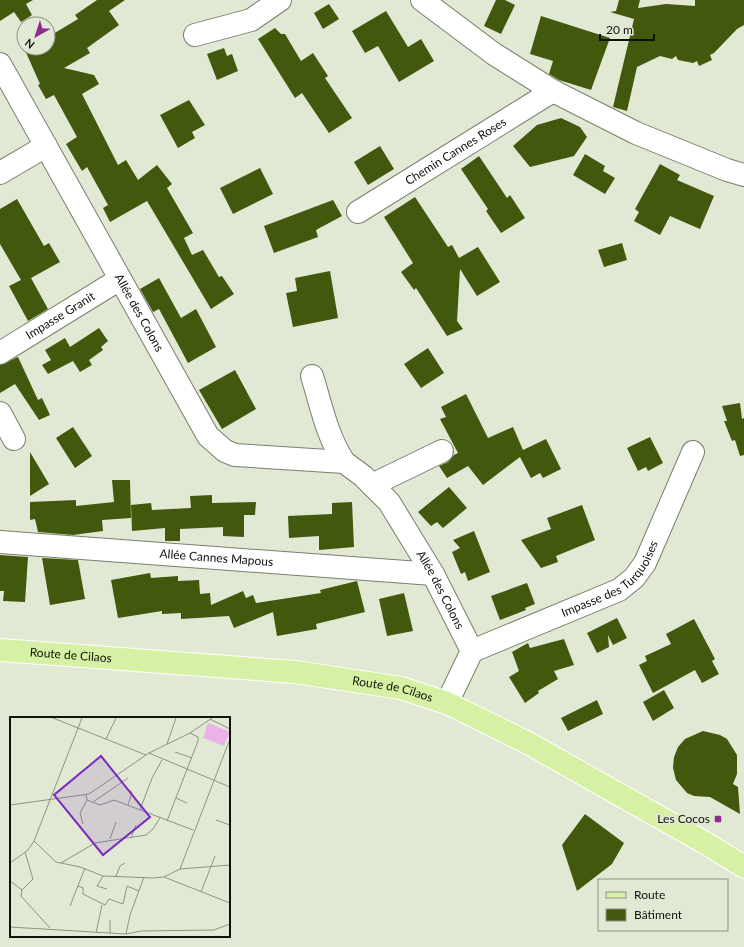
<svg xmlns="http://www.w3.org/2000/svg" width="744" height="947" font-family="Lato,sans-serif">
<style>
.building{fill:#42580d}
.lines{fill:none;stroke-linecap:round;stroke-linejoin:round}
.minor-casing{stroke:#787f6d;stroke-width:24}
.major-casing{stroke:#fff;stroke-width:24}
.minor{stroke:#fff;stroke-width:22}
.major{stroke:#d7f1a4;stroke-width:22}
.poi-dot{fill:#902b91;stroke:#e1e9d4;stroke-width:1.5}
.labels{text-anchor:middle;stroke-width:4;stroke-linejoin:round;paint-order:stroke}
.street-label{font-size:12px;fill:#10120b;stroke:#e1e9d4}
.poi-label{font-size:12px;fill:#10120b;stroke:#e1e9d4;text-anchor:end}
.inset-road{fill:none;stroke:#8d9384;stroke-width:1}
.view{fill:#7b2cbf;fill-opacity:0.15;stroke:#7b2cbf;stroke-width:2}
.inset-edge{fill:none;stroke:#10120b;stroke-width:2}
</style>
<rect width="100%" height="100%" fill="#e1e9d4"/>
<path class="building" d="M 0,0 L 33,0 L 26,4 L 32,15 L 21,22 L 14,12 L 0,21 Z
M 97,0 L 125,0 L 109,11 L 119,25 L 87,48 L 90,53 L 64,68 L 94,75 L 99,84 L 82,94 L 118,165 L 126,160 L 138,180 L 157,165 L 172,184 L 167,188 L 193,233 L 184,238 L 192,255 L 203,250 L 219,277 L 222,276 L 234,294 L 211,309 L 147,201 L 110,222 L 103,208 L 108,205 L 87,167 L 82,171 L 66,144 L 77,137 L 54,95 L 46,99 L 38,85 L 40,84 L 24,48 L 48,48 L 48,37 L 78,19 L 75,15 Z
M 496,0 L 505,0 L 515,5 L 501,34 L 484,26 Z
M 619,0 L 640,0 L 638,8 L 666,4 L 695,6 L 695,0 L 744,0 L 744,25 L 737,29 L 714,53 L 710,55 L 712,60 L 699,66 L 697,61 L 693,63 L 678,60 L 676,56 L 672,59 L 660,56 L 637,67 L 627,111 L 613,107 L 634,19 L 610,12 L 616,11 Z
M 329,4 L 339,19 L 323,29 L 314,13 Z
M 386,11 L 408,47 L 421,39 L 434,61 L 399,82 L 378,46 L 365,53 L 352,31 Z
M 541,16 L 610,38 L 591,90 L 559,80 L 549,74 L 553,61 L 530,54 Z
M 275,28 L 281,34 L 285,34 L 301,61 L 313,53 L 328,76 L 325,78 L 352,118 L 329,133 L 302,93 L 295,98 L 258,39 Z
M 224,48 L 227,56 L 232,54 L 238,71 L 217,80 L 207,54 Z
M 189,100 L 205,125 L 192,132 L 195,138 L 178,148 L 160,115 Z
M 561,118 L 580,127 L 587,137 L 574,156 L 530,167 L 513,146 L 537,125 Z
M 380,146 L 394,169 L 368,185 L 354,162 Z
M 585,154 L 605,166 L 603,171 L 615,178 L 605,194 L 573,175 Z
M 479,156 L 507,198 L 510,195 L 525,218 L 501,233 L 486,211 L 488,209 L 461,169 Z
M 660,164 L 680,175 L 677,180 L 714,196 L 700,229 L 670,216 L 660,235 L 634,221 L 639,212 L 635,209 Z
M 260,168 L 273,194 L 233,214 L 220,188 Z
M 415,197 L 448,247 L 452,245 L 459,258 L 478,247 L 500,282 L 477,296 L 460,269 L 457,321 L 463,329 L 447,336 L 416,288 L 414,290 L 401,272 L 413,263 L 384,217 Z
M 17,199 L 44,246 L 49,243 L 60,262 L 31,278 L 48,309 L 28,321 L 9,286 L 21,280 L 0,244 L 0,209 Z
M 333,200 L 342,216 L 316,230 L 318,237 L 274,253 L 264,226 Z
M 622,243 L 627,260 L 604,267 L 598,250 Z
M 330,271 L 338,318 L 293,327 L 286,293 L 297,291 L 295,278 Z
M 159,278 L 181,318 L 196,309 L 216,347 L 188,363 L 159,309 L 153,312 L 140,289 Z
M 99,328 L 108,341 L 101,347 L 103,350 L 89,360 L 92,365 L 80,372 L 73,361 L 48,374 L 42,365 L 51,360 L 45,350 L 65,338 L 70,347 Z
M 428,348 L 444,373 L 421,388 L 404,364 Z
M 18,357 L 38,400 L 42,398 L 50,415 L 39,420 L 15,384 L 0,393 L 0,365 Z
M 235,370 L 256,409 L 222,429 L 199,390 Z
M 466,394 L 488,438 L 513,427 L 523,450 L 546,439 L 561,469 L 543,478 L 540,473 L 531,478 L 520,457 L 483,485 L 468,466 L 447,478 L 439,466 L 448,462 L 454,455 L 458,453 L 440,419 L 446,417 L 441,407 Z
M 740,403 L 742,419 L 744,418 L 744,455 L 740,456 L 735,440 L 732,441 L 724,421 L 727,421 L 722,406 Z
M 73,427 L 92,456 L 75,468 L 56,438 Z
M 650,437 L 663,463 L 648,471 L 646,467 L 638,471 L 627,448 Z
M 30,452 L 49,484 L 30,496 Z
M 112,480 L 130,480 L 131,518 L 102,520 L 103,531 L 73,535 L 38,532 L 35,519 L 30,520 L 30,502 L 76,500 L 76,506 L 114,502 Z
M 449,487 L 467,508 L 443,528 L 437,522 L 431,526 L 418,512 Z
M 212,495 L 212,503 L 256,502 L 255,515 L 244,515 L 244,537 L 223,536 L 223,527 L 180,529 L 180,541 L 165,541 L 165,528 L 132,531 L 131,505 L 151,503 L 152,510 L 191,508 L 190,496 Z
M 352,502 L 354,547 L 319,550 L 319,536 L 289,538 L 288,516 L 332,514 L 332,503 Z
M 582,505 L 595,540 L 556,556 L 558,562 L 541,568 L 521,540 L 551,529 L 547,518 Z
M 474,531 L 490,572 L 468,581 L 465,572 L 461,574 L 452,552 L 460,548 L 453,540 Z
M 0,555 L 28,557 L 25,602 L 3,601 L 4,591 L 0,591 Z
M 42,558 L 78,560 L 85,599 L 50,605 Z
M 150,573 L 151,578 L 178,576 L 178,581 L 199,580 L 200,594 L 210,593 L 211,605 L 243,591 L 246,598 L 253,595 L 256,603 L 321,593 L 320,590 L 357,581 L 365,612 L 316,624 L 317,629 L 277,636 L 273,612 L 234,628 L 229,616 L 181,619 L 181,613 L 162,614 L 162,611 L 118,618 L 111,580 Z
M 527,583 L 535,604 L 525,608 L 526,610 L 500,620 L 491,596 Z
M 404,593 L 413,631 L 387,636 L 379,599 Z
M 617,618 L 627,638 L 613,645 L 608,635 L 609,647 L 597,653 L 587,633 Z
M 694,619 L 715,659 L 712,661 L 719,674 L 702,683 L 695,670 L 653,693 L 639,665 L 647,661 L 645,656 L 671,644 L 666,634 Z
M 564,639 L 574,665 L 554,671 L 558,679 L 538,691 L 539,693 L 525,703 L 509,677 L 519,671 L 512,652 L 528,643 L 530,648 Z
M 664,690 L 674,708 L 653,721 L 643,702 Z
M 597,700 L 603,714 L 568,731 L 561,718 Z
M 703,731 L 720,735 L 727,739 L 737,755 L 737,774 L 733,784 L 738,787 L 740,814 L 710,797 L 694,796 L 687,793 L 676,780 L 673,768 L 674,757 L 678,747 L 685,739 Z
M 585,814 L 624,843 L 612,864 L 577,891 L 562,845 Z"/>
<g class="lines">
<g class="minor-casing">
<g id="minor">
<path d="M 422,0 L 494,54 L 553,91 L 636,133 L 727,170 L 744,175"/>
<path d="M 195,35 L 251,20 L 280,0"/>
<path id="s1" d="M 0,64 L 208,436 L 225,451 L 235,455 L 344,462 L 363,476 L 389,502 L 433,574 L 472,651 L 447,703"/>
<path d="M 0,173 L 46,146"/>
<path id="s2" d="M 358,212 L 553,91"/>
<path id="s3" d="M 0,353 L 120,279"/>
<path d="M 312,376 C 321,405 327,436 344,462"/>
<path d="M 0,413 L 14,439"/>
<path d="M 372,485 L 442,451"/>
<path id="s4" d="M 0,542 L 433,574"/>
<path id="s5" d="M 472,651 L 619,590 L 634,578 L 645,563 L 693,452"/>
</g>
</g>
<g class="major-casing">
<g id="major">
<path id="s6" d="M 0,650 L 295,672 L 401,688 L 447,703 L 528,743 L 707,844 L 744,867"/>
</g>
</g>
<use href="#minor" class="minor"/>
<use href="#major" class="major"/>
</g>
<rect class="poi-dot" x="714" y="815" width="8" height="8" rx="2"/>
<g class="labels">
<g class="street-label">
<text dy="4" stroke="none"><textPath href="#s2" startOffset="115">Chemin Cannes Roses</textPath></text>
<text dy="4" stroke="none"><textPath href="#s1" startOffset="285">Allée des Colons</textPath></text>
<text dy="4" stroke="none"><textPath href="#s3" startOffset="71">Impasse Granit</textPath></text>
<text dy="4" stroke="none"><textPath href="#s4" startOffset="217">Allée Cannes Mapous</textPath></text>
<text dy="4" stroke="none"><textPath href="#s5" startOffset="159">Impasse des Turquoises</textPath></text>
<text dy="4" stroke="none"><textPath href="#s1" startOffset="731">Allée des Colons</textPath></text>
<text dy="4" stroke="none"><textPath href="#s6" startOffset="71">Route de Cilaos</textPath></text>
<text dy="4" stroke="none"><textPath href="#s6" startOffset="395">Route de Cilaos</textPath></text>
</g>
<g class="poi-label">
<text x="710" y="823">Les Cocos</text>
</g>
</g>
<g transform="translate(10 717)">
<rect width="220" height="220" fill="#e1e9d4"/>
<path d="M 198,6 L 220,15 L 214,29 L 193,21 Z" fill="#e9b3e7"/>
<path class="inset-road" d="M 43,1 L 136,38M 200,2 L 220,12M 96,22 L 106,1M 157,27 L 166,1M 165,35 L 182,41M 139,36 L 220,70M 117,72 L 122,75 L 118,88M 76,78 L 77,83 L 90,88 L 104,83 L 183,113M 166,81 L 177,86M 83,85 L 118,61M 0,88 L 79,77 L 139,36 L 180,16 L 202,1M 130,93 L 142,61 L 152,43M 206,103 L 220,108M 157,104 L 188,24 L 188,20 L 180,16M 73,107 L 70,96 L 77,83M 121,121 L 126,108M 100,122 L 106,105M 24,124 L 46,145 L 70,150 L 93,159 L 143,161 L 154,160 L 170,152 L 220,148M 0,146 L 18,133 L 24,124 L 72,1M 51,146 L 85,126 L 136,118 L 143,112 L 150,101M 170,152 L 220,22M 93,159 L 87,169 L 97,172M 106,159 L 110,149 L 115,146M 154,160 L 220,186M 0,164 L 12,173M 68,169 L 73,171 L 73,177 L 95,188 L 99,182 L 113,187 L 117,169 L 129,174M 12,173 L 11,179 L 40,211M 12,173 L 23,162 L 15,135M 191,175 L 205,139M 60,189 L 75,151M 0,210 L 116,217 L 131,214 L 204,213 L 220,207M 86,216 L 92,188M 100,216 L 100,203M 116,217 L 120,198 L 134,160"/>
<path class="view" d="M 91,39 L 140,100 L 93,138 L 44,78 Z"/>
<rect width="220" height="220" class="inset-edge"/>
</g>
<rect x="598" y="879" width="130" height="52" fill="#e1e9d4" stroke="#8d9384"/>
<rect x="606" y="892" width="20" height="6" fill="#d7f1a4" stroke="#8d9384"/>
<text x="634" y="899" font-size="12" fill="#10120b">Route</text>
<rect x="606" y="909" width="20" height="12" fill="#42580d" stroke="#8d9384"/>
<text x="634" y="919" font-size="12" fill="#10120b">Bâtiment</text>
<g transform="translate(36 36) rotate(219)"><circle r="19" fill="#e1e9d4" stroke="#8d9384"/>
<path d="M0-3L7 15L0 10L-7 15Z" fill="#902b91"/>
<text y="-6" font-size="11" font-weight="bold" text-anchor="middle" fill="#10120b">N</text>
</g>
<path d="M600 34v6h54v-6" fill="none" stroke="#10120b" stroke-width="2"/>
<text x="606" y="34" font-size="12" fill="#10120b" stroke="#e1e9d4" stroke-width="3" paint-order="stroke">20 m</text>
</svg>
